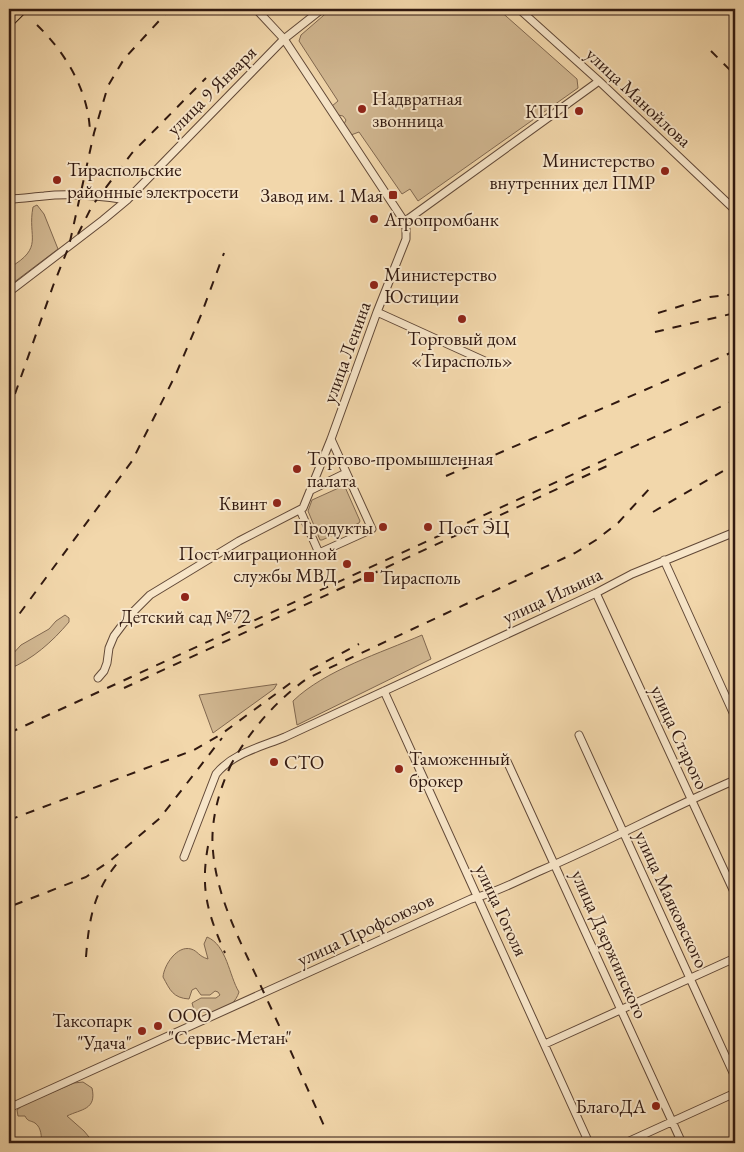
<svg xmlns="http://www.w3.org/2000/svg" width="744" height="1152" font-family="'EB Garamond',serif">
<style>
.green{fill:#d1b791;stroke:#816850}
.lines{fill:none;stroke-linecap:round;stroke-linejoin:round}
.minor-casing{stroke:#614837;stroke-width:9}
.major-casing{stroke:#311910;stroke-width:11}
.minor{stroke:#f7e5c8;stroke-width:7}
.major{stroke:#f2d7ab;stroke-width:9}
.rail{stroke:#311910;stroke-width:2;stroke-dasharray:9 9;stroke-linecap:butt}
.poi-dot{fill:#8f2418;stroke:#f7e5c8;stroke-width:2}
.labels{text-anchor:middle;stroke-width:4;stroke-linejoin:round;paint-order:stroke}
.street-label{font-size:19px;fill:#311910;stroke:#f7e5c8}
.poi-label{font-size:19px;fill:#311910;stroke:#f7e5c8;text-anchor:start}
</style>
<rect width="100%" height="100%" fill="#f2d7ab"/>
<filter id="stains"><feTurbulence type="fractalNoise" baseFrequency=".004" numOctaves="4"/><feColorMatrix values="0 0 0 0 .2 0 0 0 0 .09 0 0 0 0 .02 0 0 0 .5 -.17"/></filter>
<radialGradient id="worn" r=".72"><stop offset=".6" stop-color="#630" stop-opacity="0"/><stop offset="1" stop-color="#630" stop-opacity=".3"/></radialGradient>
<path class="green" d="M 331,9 L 498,9 L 577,79 L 578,88 L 418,201 L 410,189 L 402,194 L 359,132 L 351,135 L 344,124 L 346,120 L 343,116 L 338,115 L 332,106 L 338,101 L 299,41 L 301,35 Z
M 37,205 L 44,214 L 58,249 L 9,286 L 9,268 C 45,247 27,238 33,207 Z
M 343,486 L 345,487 L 360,521 L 359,523 L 322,540 L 320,540 L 308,511 L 312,500 Z
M 65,615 L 69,618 L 69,622 C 52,642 33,659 9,669 L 9,658 L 21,645 L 49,629 L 56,621 Z
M 422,635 L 431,659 L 297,725 L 293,701 C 325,670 381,653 422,635 Z
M 277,684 L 274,689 L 213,733 L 199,695 Z
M 207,937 C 227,945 229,976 239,992 C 233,1011 212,1015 194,1010 L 192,1003 L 201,998 L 216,998 L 220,995 L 218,992 L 215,991 L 210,995 L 201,995 L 196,988 L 192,990 L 189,999 C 173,998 170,990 163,977 C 164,965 177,945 191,949 C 198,951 198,956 208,959 L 204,944 Z
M 83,1082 L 92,1088 C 97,1110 81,1109 67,1116 L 84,1131 L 94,1143 L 42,1143 C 41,1137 42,1128 35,1123 C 30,1120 28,1122 25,1116 L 18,1116 L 17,1110 L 23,1105 L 74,1083 Z"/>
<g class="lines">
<g class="minor-casing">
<path id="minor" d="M 519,9 L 599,81 L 735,210
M 9,199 C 21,199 32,197 44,196 C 71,193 100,196 127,200
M 404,222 L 599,81
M 9,292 L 103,220 L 127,200 L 284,39 L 322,9
M 377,312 L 487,362
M 311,490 L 346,473
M 300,510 L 319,553 L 372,529 L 331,439
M 664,560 L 735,717
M 596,593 L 735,894
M 98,678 L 104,671 L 107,663 L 109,648 L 114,636 L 129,616 L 150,595 L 239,541 L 303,508 L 331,439 L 377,312 L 406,239 L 406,228 L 402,218 L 284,39 L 256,9
M 384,691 L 589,1143
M 579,735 L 735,1077
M 506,759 L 682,1143
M 184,857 L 216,774 C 233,753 261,747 285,737 L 596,593 L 632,574 L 735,532
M 545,1044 L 735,958
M 9,1108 L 471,899 C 496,893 519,880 542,870 C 607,842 670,808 735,780
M 625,1143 L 735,1093"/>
</g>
<g class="major-casing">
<path id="major" d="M 9,22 L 22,9"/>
</g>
<use href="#minor" class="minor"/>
<use href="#major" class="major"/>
<path class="rail" d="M 37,25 C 66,53 90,93 90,135
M 711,51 L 735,75
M 78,234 L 92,206 L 132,153 L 206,78
M 658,313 L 710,297 L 735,294
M 655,332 L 735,313
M 9,411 L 53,286 L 69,246 L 94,133 L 108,86 L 124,59 L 170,9
M 446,476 L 735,351
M 9,485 C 13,517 17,548 9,580
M 653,512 L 735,464
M 9,628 L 132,461 L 176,374 L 201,315 L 224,253
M 310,670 L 359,644
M 124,688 L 607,466
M 9,733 L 735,400
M 232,763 C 219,789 210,822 213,851 C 217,901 244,948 264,993 C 285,1038 305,1083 325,1128
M 229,768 C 248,733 275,701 308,678 L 575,553 L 596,540 L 618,523 L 650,488
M 9,820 L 194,750 L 220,735 L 296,679
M 208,846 C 200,890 208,914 225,953
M 14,905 L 86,877 L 110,861 L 160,818 L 222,738
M 86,957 C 89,918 94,890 120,860"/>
</g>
<g class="poi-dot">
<circle cx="362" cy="109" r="5"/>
<circle cx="579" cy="111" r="5"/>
<circle cx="665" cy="171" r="5"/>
<circle cx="57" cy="180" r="5"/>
<rect x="388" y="190" width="10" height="10" rx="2.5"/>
<circle cx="374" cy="219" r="5"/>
<circle cx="374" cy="285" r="5"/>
<circle cx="462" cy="319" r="5"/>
<circle cx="297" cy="469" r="5"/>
<circle cx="277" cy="503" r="5"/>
<circle cx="383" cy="527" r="5"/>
<circle cx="428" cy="527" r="5"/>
<circle cx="347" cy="564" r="5"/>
<rect x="363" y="571" width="12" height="12" rx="2.5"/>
<circle cx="185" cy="597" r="5"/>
<circle cx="274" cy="762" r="5"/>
<circle cx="399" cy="769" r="5"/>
<circle cx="158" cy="1026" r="5"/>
<circle cx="142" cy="1031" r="5"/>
<circle cx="656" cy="1106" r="5"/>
</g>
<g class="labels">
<g class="street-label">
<text transform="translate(211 90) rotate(-45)" y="7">улица 9 Января</text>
<text transform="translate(639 97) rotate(43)" y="7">улица Манойлова</text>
<text transform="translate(346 352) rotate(-70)" y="7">улица Ленина</text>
<text transform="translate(552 595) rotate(-25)" y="7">улица Ильина</text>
<text transform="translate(680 737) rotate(65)" y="7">улица Старого</text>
<text transform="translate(672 899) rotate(65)" y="7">улица Маяковского</text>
<text transform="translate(502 910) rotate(65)" y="7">улица Гоголя</text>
<text transform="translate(365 929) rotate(-25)" y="7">улица Профсоюзов</text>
<text transform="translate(610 944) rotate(66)" y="7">улица Дзержинского</text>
</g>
<g class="poi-label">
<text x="372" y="105">Надвратная<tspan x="372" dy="22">звонница</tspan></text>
<text x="569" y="118" text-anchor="end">КПП</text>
<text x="655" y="167" text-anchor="end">Министерство<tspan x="655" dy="22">внутренних дел ПМР</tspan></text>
<text x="67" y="176">Тираспольские<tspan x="67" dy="22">районные электросети</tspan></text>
<text x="383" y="202" text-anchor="end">Завод им. 1 Мая</text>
<text x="384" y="226">Агропромбанк</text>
<text x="384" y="281">Министерство<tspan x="384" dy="22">Юстиции</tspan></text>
<text x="462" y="345" text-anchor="middle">Торговый дом<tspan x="462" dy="22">«Тирасполь»</tspan></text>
<text x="307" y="465">Торгово-промышленная<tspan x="307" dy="22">палата</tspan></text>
<text x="267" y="510" text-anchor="end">Квинт</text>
<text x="373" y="534" text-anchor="end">Продукты</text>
<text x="438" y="534">Пост ЭЦ</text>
<text x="337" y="560" text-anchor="end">Пост миграционной<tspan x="337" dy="22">службы МВД</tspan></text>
<text x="380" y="584">Тирасполь</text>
<text x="185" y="623" text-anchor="middle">Детский сад №72</text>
<text x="409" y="765">Таможенный<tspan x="409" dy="22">брокер</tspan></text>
<text x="284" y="769">СТО</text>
<text x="168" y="1022">ООО<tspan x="168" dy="22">"Сервис-Метан"</tspan></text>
<text x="132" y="1027" text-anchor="end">Таксопарк<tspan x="132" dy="22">"Удача"</tspan></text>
<text x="646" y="1113" text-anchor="end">БлагоДА</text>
</g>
</g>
<rect width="744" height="1152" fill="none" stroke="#f2d7ab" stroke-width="30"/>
<rect x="10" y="10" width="724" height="1132" fill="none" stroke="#311910" stroke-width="2.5"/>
<rect x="15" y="15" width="714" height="1122" fill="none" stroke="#311910"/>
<rect width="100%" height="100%" filter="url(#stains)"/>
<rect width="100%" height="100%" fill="url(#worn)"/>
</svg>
